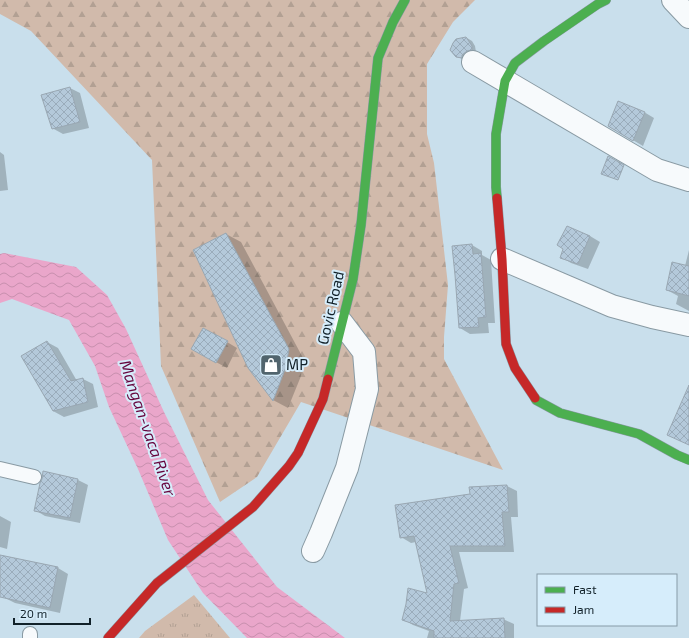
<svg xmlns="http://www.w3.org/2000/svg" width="689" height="638" font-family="'Exo 2',sans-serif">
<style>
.grass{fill:url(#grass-tufts)}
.forest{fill:url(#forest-firs)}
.water{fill:url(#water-waves)}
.shadow{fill:#0003}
.building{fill:url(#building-cross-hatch);stroke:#99a7b2}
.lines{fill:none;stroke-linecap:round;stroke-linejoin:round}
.lane-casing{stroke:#899aa3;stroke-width:16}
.street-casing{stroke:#899aa3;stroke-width:24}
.fast-casing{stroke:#899aa3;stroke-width:10}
.jam-casing{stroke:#899aa3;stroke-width:10}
.lane{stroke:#f7fafc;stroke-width:14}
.street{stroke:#f7fafc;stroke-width:22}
.fast{stroke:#4caf50;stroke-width:9}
.jam{stroke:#c62828;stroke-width:9}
.labels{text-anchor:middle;stroke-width:4;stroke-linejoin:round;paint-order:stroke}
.street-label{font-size:15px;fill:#112129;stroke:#d6edfb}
.poi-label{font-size:15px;fill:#112129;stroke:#d6edfb;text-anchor:start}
.water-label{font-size:16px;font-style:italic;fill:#66043d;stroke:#d6edfb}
</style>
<defs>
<pattern id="grass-tufts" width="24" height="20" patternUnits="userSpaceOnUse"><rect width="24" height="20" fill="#d1baab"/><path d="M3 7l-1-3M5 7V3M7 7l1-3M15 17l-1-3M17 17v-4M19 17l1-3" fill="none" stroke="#b2a093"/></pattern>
<pattern id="forest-firs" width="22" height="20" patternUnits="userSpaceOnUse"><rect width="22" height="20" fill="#d1baab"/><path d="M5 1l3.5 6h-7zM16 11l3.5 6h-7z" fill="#b2a093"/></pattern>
<pattern id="water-waves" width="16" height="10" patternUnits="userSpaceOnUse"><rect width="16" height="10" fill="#eaa6ca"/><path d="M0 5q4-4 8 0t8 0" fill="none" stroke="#c88fae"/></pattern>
<pattern id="building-cross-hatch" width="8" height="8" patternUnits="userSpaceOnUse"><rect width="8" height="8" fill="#b4c9da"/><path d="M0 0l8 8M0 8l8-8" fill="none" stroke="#9aacbb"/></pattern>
</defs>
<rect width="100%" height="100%" fill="#c9dfec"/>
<path class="grass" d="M 194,595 L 230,638 L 139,638 L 145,631 Z"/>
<path class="forest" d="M 0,0 L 475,0 L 453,22 L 427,64 L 427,134 L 434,163 L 448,285 L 444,337 L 444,359 L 503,470 L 301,402 L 257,477 L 220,502 L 161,366 L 152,160 L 31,31 L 0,14 Z"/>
<path class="water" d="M 4,253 L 76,267 L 107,295 L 126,329 L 164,412 L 208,500 L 277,587 L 345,638 L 247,638 L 203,593 L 168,540 L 138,469 L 109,407 L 95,366 L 69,320 L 12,299 L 0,303 L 0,254 Z"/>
<path class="shadow" d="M 467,38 L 472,41 L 475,46 L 476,52 L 472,54 L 467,60 L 462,59 L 457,56 Z
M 70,88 L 80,93 L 89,128 L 63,134 L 52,128 Z
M 644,112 L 654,118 L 643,146 L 609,126 Z
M 0,152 L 4,155 L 8,190 L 0,191 Z
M 567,227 L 590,236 L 600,242 L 588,269 L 571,263 L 561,257 L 564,249 Z
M 226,234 L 241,242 L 303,358 L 301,376 L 288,408 L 273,400 L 249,368 L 195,250 Z
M 472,245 L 482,251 L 482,255 L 491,260 L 495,323 L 488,323 L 489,333 L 470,334 L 460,328 Z
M 689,250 L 689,311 L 676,304 L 678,296 L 667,290 L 685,266 Z
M 47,342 L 58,348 L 77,381 L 83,379 L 93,384 L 98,407 L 64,417 L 53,411 Z
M 227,342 L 237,348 L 227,368 L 203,355 Z
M 44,472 L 78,480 L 88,485 L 80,523 L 45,516 L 35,510 L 43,479 Z
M 507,486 L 517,491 L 518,517 L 511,517 L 514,552 L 459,552 L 468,588 L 464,589 L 460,621 L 503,619 L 514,624 L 514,638 L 427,638 L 429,631 L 413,625 L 403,619 L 428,594 L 416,542 L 411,543 L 401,537 L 471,494 Z
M 0,516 L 11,522 L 7,549 L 0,547 Z
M 13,558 L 58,568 L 68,574 L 60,613 L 15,603 L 5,598 Z"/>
<path class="building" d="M 466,37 L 472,46 L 472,50 L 467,51 L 462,55 L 462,58 L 456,57 L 450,50 L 453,43 L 456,39 Z
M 70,87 L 80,122 L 52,129 L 41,95 Z
M 618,101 L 645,112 L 633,141 L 608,126 Z
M 608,156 L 624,165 L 618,180 L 601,174 Z
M 567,226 L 590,236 L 578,264 L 560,258 L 563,249 L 557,245 Z
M 226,233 L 289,349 L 286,367 L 273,401 L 248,368 L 193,250 Z
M 472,244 L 473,254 L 481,253 L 486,317 L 478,318 L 479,327 L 459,328 L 455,275 L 452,246 Z
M 672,262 L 689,266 L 689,296 L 666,290 Z
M 203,328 L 228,341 L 216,363 L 191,349 Z
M 47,341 L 71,381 L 83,378 L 88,402 L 53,411 L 21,356 Z
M 689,385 L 689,445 L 667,435 Z
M 43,471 L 78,479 L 70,518 L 34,511 L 40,483 L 42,479 Z
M 507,485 L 509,512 L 502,512 L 505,546 L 450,546 L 459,583 L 454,584 L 450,621 L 504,618 L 505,638 L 434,638 L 434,631 L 402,620 L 406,604 L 408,588 L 427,593 L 414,536 L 400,538 L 395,505 L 470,494 L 469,487 Z
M 0,555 L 58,567 L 50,608 L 0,597 Z"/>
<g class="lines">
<g class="lane-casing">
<path id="lane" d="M 0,469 L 34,477
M 30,638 L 30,634"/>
</g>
<g class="street-casing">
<path id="street" d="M 673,0 L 689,17
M 473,62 L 657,170 L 689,180
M 502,259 L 612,306 L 652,317 L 689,325
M 313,551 L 321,533 L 347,468 L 367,389 L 364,352 L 342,323"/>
</g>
<g class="fast-casing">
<path id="fast" d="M 497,198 L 496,187 L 496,134 L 505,81 L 515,63 L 544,41 L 598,4 L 606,0
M 328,379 L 353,279 L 361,225 L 378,58 L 393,22 L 405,0
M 535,398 L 536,400 L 560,413 L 639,434 L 677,455 L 689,460"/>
</g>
<g class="jam-casing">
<path id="jam" d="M 497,198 L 502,259 L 506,344 L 515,368 L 535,398
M 108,638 L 157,583 L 253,507 L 289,466 L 298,453 L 323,399 L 328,379"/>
</g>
<use href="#lane" class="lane"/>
<use href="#street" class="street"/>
<use href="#fast" class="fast"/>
<use href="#jam" class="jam"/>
</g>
<defs>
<g id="shop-square" transform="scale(1.15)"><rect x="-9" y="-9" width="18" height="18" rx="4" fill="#51646d" stroke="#d6edfb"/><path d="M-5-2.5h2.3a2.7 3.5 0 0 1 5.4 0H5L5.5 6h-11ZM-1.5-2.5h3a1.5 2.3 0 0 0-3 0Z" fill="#fff"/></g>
</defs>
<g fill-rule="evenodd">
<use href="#shop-square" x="271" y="365"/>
</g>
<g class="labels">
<g class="street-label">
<text transform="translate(331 308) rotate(-77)" y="5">Govic Road</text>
</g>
<g class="poi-label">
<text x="286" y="370">MP</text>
</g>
<g class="water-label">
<text transform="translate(148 428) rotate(71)" y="6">Mangan-vaca River</text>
</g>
</g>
<rect x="537" y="574" width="140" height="52" fill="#d6edfb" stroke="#879ba7"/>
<rect x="545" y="587" width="20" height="6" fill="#4caf50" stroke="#879ba7"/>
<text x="573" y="594" font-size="12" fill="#112129">Fast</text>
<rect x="545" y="607" width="20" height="6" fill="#c62828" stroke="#879ba7"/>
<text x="573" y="614" font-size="12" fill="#112129">Jam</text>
<path d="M14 618v6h76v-6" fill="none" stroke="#112129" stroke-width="2"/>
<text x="20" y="618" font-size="12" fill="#112129" stroke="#d6edfb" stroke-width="3" paint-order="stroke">20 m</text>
</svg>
